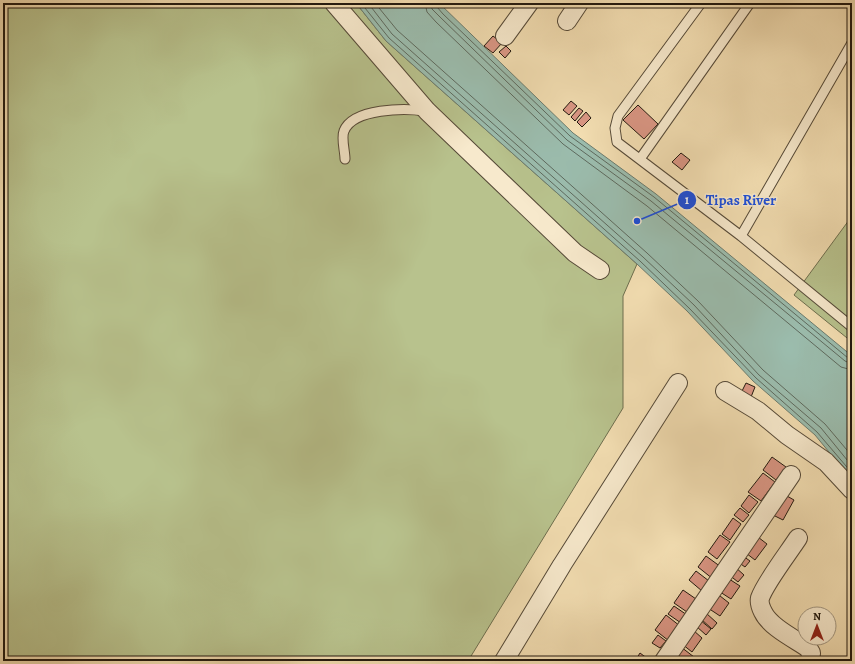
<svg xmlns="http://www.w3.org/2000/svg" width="855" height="664" font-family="Alegreya,serif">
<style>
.green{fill:#b8c28d;stroke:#6d6e4e}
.water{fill:#9bbcad;stroke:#6b7b6e}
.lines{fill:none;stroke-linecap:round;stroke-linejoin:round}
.shore{stroke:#5e6a5e;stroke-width:1}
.building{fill:#da9684;stroke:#22190f}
.lane-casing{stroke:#564a38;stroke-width:11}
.street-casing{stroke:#564a38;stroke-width:20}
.lane{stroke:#f7e9cc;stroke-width:9}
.street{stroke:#f7e9cc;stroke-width:18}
.leader{fill:none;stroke:#1d4ed8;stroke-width:1.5}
.callout-dot{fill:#1d4ed8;stroke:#f7e9cc;stroke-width:1.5}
.mark-label{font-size:12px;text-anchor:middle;font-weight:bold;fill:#fff}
.callout-label{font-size:15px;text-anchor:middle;font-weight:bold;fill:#1d4ed8;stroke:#f7e9cc;stroke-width:3;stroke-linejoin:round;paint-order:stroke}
</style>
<rect width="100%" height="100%" fill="#f2ddb1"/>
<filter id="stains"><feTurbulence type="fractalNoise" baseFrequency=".005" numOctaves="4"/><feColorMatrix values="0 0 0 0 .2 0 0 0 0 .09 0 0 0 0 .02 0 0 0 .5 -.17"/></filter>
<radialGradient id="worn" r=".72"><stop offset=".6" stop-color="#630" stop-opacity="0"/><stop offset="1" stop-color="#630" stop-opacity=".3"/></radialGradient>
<path class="green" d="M 3,3 L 356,3 L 386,41 L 637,264 L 623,296 L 623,408 L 468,661 L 3,661 Z
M 852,216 L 852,342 L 794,295 Z"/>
<path class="water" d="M 356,3 L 439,3 L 573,133 L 656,194 L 852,356 L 852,480 L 815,435 L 753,381 L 687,311 L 637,264 L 386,41 Z"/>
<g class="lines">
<path class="shore" d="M 361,3 L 389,38 L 640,261 L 690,309 L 756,378 L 817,432 L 852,473
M 368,3 L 392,34 L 643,257 L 694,305 L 759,375 L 821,428 L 852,466
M 375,3 L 397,30 L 647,253 L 698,301 L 763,370 L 825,424 L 852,456
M 425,3 L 427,12 L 436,22 L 563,144 L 647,206 L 841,367 L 852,370
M 431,3 L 432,9 L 440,17 L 567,140 L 651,201 L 845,361 L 852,364
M 436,3 L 437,7 L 443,14 L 570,136 L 654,197 L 848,358 L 852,359"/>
</g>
<path class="building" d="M 493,36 L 502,43 L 493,53 L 484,46 Z
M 506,46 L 511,51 L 505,58 L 499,52 Z
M 571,101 L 577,106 L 569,115 L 563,110 Z
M 638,105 L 658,124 L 644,139 L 623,120 Z
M 579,108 L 583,111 L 575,121 L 571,117 Z
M 586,112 L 591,118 L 582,127 L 577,122 Z
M 681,153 L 690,160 L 682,170 L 672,162 Z
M 746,383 L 755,387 L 751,397 L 741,393 Z
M 772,457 L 786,467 L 776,480 L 763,470 Z
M 763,473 L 775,482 L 761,501 L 748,492 Z
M 780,492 L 794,500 L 783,520 L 769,513 Z
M 749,495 L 758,502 L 749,513 L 741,506 Z
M 740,508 L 749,515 L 743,522 L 734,515 Z
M 733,518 L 741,524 L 730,540 L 722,534 Z
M 754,534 L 767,544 L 755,560 L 742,550 Z
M 720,535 L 730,542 L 717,559 L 708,552 Z
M 706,556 L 721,567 L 713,579 L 698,567 Z
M 743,556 L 750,561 L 745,567 L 738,562 Z
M 734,566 L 744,575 L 738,582 L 728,574 Z
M 696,571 L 709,581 L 702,591 L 689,580 Z
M 726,577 L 740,586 L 731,599 L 717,590 Z
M 683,590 L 696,599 L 687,612 L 674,603 Z
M 715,592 L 729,603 L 720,616 L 705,606 Z
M 674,606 L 687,615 L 681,623 L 668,614 Z
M 706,613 L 717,623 L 712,629 L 701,619 Z
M 666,615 L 680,626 L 669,641 L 655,630 Z
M 700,620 L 711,629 L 706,635 L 696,626 Z
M 693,630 L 702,638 L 692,652 L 682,644 Z
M 658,635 L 666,641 L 660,648 L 652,643 Z
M 681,647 L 694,657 L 691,661 L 674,661 Z
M 640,653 L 644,656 L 652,661 L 635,661 Z"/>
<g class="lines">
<g class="lane-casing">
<path id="lane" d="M 701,3 L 618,116 L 615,128 L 617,142 L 741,236 L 852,327
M 345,159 C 345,151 341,138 344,131 C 353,108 405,108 425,111
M 640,159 L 750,3
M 741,236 L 852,43"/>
</g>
<g class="street-casing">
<path id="street" d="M 334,3 L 427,111 L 575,253 L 600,270
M 567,21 L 579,3
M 505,36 L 529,3
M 725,391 L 758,411 L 787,435 L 826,462 L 852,490
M 798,538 C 789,552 765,583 760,598 C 759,602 761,608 763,612 C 770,627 795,639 808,648 L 811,653 L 810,661
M 504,661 L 562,565 L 678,383
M 664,661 L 791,475"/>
</g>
<use href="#lane" class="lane"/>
<use href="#street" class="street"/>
</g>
<path class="leader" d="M637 221L687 200"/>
<g class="callout-dot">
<circle cx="637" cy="221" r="4"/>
<circle cx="687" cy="200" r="10"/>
</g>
<g class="mark-label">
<text x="687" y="204">1</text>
</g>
<g class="callout-label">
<text x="741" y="205">Tipas River</text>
</g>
<rect width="855" height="664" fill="none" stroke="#f2ddb1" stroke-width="16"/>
<rect x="4" y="4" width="847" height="656" fill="none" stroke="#22190f" stroke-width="2"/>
<rect x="8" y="8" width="839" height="648" fill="none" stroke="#22190f"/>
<g transform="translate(817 626)"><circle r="19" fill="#f7e9cc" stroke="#a29680"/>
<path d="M0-3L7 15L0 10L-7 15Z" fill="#8f2418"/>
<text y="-6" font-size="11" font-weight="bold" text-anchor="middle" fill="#22190f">N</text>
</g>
<rect width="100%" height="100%" filter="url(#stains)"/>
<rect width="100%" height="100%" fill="url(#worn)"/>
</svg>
